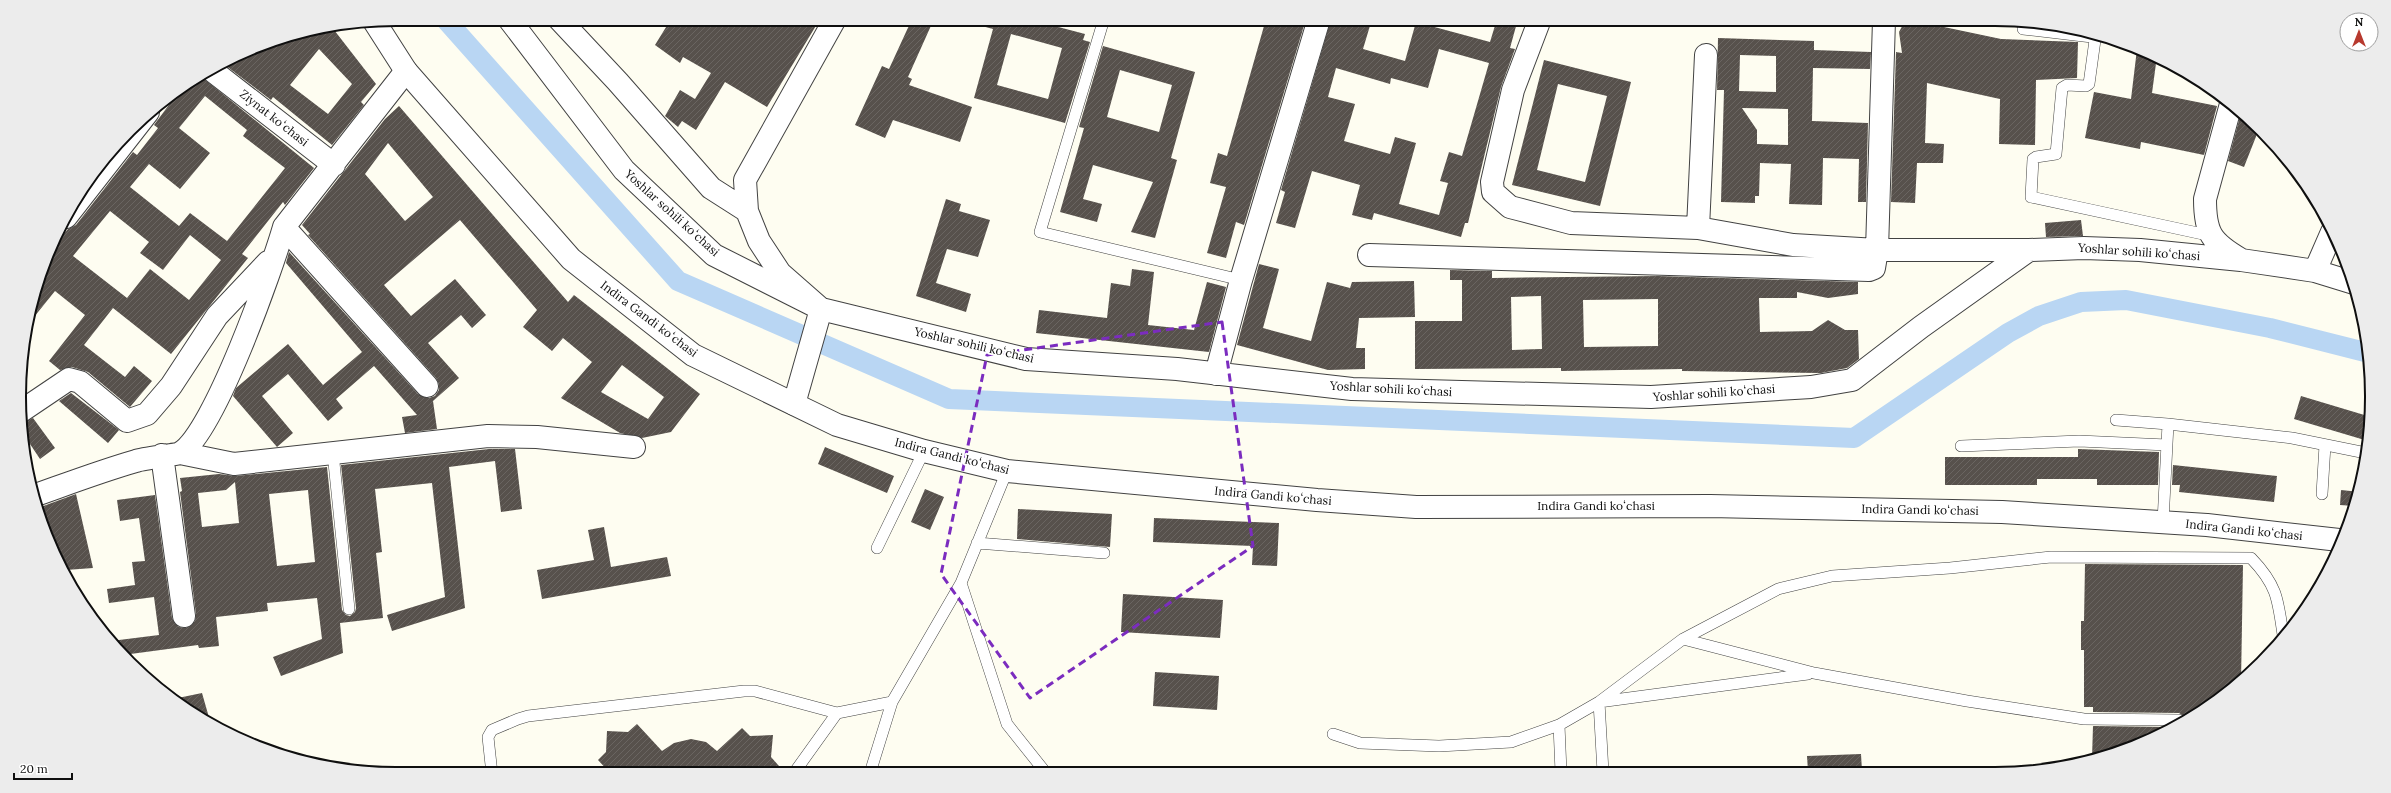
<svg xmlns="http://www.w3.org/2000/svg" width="2391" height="793" font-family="Lora,serif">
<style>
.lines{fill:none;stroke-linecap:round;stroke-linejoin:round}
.canal{stroke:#b9d6f3;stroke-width:20}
.building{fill:url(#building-hatch);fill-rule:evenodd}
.service-casing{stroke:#424242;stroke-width:12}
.minor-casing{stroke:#424242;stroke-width:24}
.tertiary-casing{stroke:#424242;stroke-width:24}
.service{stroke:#fff;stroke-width:11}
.minor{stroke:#fff;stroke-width:22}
.tertiary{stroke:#fff;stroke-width:22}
.marked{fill:none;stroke:#7b2cbf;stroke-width:3;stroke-dasharray:8 5;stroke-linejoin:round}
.labels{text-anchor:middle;stroke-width:4;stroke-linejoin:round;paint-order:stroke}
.street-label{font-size:12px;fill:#0f0f0f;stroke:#fff}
.rim{fill:none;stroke:#0f0f0f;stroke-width:2}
</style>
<defs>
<pattern id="building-hatch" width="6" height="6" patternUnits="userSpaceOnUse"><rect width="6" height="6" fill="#57514c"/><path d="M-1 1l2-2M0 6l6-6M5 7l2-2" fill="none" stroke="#6a6561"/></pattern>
</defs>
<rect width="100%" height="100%" fill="#fefdf1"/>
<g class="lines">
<path class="canal" d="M 445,19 L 678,281 L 949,399 L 1854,438 L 2008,333 L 2039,316 L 2081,302 L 2126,300 L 2270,328 L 2369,353"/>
</g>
<path class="building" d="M 671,19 L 820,19 L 767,107 L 725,82 L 696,130 L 682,121 L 678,127 L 665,116 L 680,90 L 695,99 L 711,73 L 683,57 L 680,63 L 655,45 Z
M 912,19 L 934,19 L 908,77 L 912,79 L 909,85 L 972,107 L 960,142 L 893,120 L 885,138 L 855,125 L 882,66 L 889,69 Z
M 975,19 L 1028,19 L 1085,34 L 1083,40 L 1090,42 L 1065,123 L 974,98 L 993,29 L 974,24 ZM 1011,34 L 1062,48 L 1048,99 L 997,85 Z
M 1266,19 L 1306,19 L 1244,225 L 1236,222 L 1226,258 L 1207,253 L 1226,187 L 1210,183 L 1218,153 L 1227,156 Z
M 1331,19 L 1372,19 L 1363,49 L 1405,61 L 1416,22 L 1490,42 L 1497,19 L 1518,19 L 1510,48 L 1515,49 L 1501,87 L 1468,223 L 1465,223 L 1461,237 L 1374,213 L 1372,220 L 1352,215 L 1360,185 L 1312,171 L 1295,228 L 1276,223 L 1285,192 L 1281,190 ZM 1439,49 L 1489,63 L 1462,156 L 1449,152 L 1440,181 L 1448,183 L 1439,215 L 1399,204 L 1416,143 L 1395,137 L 1390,154 L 1344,141 L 1355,104 L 1328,97 L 1336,68 L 1390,84 L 1391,78 L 1428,88 Z
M 1906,19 L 2001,39 L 2078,42 L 2077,78 L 2036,80 L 2035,145 L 1999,144 L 2000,99 L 1927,83 L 1925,143 L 1944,144 L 1943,163 L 1917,163 L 1915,203 L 1891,202 L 1896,52 L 1902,53 L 1899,32 Z
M 323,26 L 331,26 L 376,84 L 361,102 L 364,105 L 332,145 L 273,97 L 271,100 L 225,65 L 252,48 ZM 319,49 L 352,84 L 328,114 L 290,85 Z
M 1718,38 L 1814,41 L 1814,50 L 1871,52 L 1870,69 L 1813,68 L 1812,121 L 1868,123 L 1866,202 L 1858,202 L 1859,159 L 1823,158 L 1822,205 L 1789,204 L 1791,164 L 1760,163 L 1759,196 L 1755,196 L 1755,203 L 1721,202 L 1724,90 L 1717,90 ZM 1740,55 L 1776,56 L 1776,92 L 1739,91 ZM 1742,108 L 1788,109 L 1788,145 L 1757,144 L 1757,130 Z
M 1103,46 L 1195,72 L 1171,158 L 1177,160 L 1155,238 L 1131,232 L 1153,182 L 1093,165 L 1083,199 L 1102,204 L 1097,222 L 1060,212 L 1084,128 L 1079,127 ZM 1120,70 L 1172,85 L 1159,132 L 1107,117 Z
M 2137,49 L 2157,56 L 2152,93 L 2217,106 L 2204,155 L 2141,142 L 2140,149 L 2085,138 L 2094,92 L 2131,99 Z
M 1544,60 L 1631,82 L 1600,206 L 1512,185 ZM 1558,84 L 1607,96 L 1585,182 L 1537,170 Z
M 203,78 L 314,168 L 285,205 L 283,202 L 242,254 L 248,258 L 171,354 L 113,308 L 84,345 L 125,377 L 134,366 L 152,381 L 130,407 L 88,372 L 72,367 L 60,370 L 49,361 L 85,315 L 55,291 L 30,322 L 52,248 L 68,229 L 76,225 L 133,152 L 137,155 L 158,128 L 154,125 L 177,94 ZM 205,96 L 247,130 L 243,136 L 285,168 L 227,241 L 190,213 L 179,226 L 130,187 L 149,164 L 180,189 L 210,153 L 179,128 ZM 110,211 L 149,242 L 140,253 L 163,270 L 190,235 L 221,260 L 189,300 L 150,269 L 127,298 L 73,256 Z
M 399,106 L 568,302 L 574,295 L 700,394 L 671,432 L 642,438 L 620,433 L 561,398 L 592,362 L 563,338 L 552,351 L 523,327 L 537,310 L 460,220 L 384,285 L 411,316 L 455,279 L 486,315 L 472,328 L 461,315 L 428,343 L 459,378 L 433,401 L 437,429 L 405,433 L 402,417 L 417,415 L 374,366 L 336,399 L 343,408 L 328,421 L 288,374 L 262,396 L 293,433 L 277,447 L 233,396 L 236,388 L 288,344 L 323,385 L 362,352 L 286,263 L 289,252 L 418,394 L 429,398 L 435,396 L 439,390 L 439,384 L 436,378 L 308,235 L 310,234 L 302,225 L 385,119 ZM 388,143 L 433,197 L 405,221 L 365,174 ZM 622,365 L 664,397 L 648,419 L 601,392 Z
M 2241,113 L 2259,129 L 2244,167 L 2228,161 Z
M 946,199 L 961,204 L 959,211 L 990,220 L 978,257 L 947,249 L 936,283 L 971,294 L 966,312 L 916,296 Z
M 2081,220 L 2083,236 L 2046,237 L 2045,223 Z
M 1259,264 L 1279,269 L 1263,328 L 1311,341 L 1327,282 L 1350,288 L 1352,282 L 1414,281 L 1415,317 L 1359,318 L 1356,348 L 1365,348 L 1365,369 L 1328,370 L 1237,345 Z
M 1132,269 L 1154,272 L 1148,325 L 1194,330 L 1207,282 L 1226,287 L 1209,352 L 1036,333 L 1039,310 L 1107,318 L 1111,283 L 1130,286 Z
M 1450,270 L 1492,271 L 1492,278 L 1658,276 L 1858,282 L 1858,294 L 1828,298 L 1797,292 L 1797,298 L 1759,298 L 1760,332 L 1812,331 L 1828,320 L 1845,330 L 1858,330 L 1859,359 L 1847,368 L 1821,373 L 1682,371 L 1682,369 L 1561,371 L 1561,368 L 1415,369 L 1415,321 L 1462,321 L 1462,280 L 1450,280 ZM 1541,296 L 1542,349 L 1512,350 L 1511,297 ZM 1658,299 L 1658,346 L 1584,347 L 1583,300 Z
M 71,393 L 119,430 L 108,443 L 59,401 Z
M 2301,396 L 2371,417 L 2368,441 L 2294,419 Z
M 33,418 L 55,448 L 40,459 L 22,432 L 20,424 Z
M 825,447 L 894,476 L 887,493 L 818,464 Z
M 489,449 L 515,449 L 522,509 L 501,512 L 495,461 L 449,467 L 465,608 L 392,631 L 387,615 L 445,597 L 432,483 L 375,489 L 382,552 L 376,553 L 383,618 L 340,623 L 343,653 L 281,676 L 273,657 L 322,639 L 317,598 L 267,603 L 268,611 L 216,617 L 219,646 L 199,648 L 198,645 L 123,655 L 111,641 L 159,635 L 154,597 L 109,603 L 107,589 L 135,585 L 132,562 L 145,561 L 139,518 L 120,521 L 117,500 L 155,495 L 172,618 L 179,627 L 186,628 L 195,621 L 196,614 L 180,492 L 182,491 L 180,478 L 219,474 L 235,476 L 327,467 L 342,610 L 346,615 L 350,616 L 355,612 L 356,608 L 341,465 ZM 235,482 L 239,523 L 202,527 L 198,493 L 226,490 ZM 308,490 L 315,562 L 277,566 L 269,494 Z
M 2078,449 L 2159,452 L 2158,485 L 2097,485 L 2097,479 L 2037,479 L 2037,485 L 1945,485 L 1945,457 L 2078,457 Z
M 2173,465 L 2277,476 L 2274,502 L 2179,492 L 2180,485 L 2172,485 Z
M 925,489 L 944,497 L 930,530 L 911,522 Z
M 2341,490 L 2360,492 L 2354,506 L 2340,505 Z
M 76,494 L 93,568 L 66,570 L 38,508 Z
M 1018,509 L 1112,514 L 1110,547 L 1017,539 Z
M 1154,518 L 1279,523 L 1277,566 L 1252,565 L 1253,546 L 1153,542 Z
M 604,527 L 611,567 L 667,557 L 671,576 L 542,599 L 537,570 L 594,560 L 588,530 Z
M 2085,564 L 2243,565 L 2241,682 L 2185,717 L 2179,713 L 2093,712 L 2093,707 L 2084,707 L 2084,650 L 2081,650 L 2081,621 L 2084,621 Z
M 1123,594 L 1223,600 L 1220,638 L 1121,632 Z
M 1155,672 L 1219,676 L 1217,710 L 1153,706 Z
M 202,693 L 210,721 L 187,710 L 173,699 Z
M 637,724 L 662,751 L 674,743 L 691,739 L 706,742 L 717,751 L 742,728 L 750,736 L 773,735 L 771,757 L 779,766 L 771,773 L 611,774 L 598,760 L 606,752 L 607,731 L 628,732 Z
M 2093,726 L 2169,727 L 2139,745 L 2092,758 Z
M 1861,754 L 1862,771 L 1808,771 L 1807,756 Z"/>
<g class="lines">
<g class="service-casing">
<path id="service" d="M 1104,19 L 1040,232 L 1241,280
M 2023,29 L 2092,37 L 2095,40 L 2089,84 L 2086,86 L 2067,85 L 2062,88 L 2056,154 L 2036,157 L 2033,159 L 2031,197 L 2212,236
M 2116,420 L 2168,424
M 1961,446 L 2079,441 L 2167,445
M 333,453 L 349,609
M 2322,494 L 2325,445
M 2163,522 L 2168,424 L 2292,438 L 2366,453
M 977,543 L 1104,553
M 877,548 L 924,451
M 961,583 L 1007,724 L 1046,773
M 1683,639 L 1814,673 L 1967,701 L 2084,719 L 2179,720
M 1559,725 L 1561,772
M 1333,734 L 1360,743 L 1439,746 L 1511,742 L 1559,725 L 1599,702 L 1683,639 L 1778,589 L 1832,576 L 1950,568 L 2051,557 L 2251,558 C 2277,585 2278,599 2283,635
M 1603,772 L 1599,702 L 1808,674
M 794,773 L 837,713
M 870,773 L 892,702 L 961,583 L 1007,471
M 492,774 L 488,737 L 492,730 L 518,719 L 528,716 L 744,691 L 755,691 L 837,713 L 892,702"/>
</g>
<g class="minor-casing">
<path id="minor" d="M 509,19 L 624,170 L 714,255 L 821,309 L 1026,359 L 1177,369 L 1352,389 L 1651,397 L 1811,387 L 1852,380 L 1921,327 L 2029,250 L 2084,248 L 2140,250 L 2241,260 L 2315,271 L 2354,283
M 559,19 L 618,82 L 711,188 L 747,211
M 1540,19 L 1513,90 L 1492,182 L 1493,192 L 1510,207 L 1571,223 L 1698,228 L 1793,245 L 1877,250 L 2029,250
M 214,72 L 334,165
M 2231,104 L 2205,199 C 2205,233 2211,242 2240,259
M 66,217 L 148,112
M 284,227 L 427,386
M 1698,228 L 1706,55
M 1369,255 L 1869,270 L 1874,268 L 1877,250 L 1884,20
M 2315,271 L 2332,232
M 1216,374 L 1241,280 L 1319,19
M 794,404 L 821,309 L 780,273 L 759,241 L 747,211 L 745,180 L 835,19
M 20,412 L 69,379 L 80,382 L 127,421 L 147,414 L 171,386 L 217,316 L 268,262
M 180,453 L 234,464 L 488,436 L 537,437 L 634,447
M 162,455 L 184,616
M 33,496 C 67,484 101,471 136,461 C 145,458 176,455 180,453 C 214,434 272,268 284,227 L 406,71"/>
</g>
<g class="tertiary-casing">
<path id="tertiary" d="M 374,21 L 406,71 L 571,259 L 693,355 L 837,425 L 924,451 L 1007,471 L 1317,500 L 1416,507 L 1710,506 L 2002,512 L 2207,525 L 2339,540"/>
</g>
<use href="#service" class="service"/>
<use href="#minor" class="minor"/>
<use href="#tertiary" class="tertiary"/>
</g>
<path class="marked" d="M 1222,322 L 1253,546 L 1030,698 L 941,574 L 987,355 Z"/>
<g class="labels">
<g class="street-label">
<text transform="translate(274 118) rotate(38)" y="4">Ziynat koʻchasi</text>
<text transform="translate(672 213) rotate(42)" y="4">Yoshlar sohili koʻchasi</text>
<text transform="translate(2139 252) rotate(4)" y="4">Yoshlar sohili koʻchasi</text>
<text transform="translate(649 319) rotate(37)" y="4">Indira Gandi koʻchasi</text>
<text transform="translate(974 345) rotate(13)" y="4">Yoshlar sohili koʻchasi</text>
<text transform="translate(1391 389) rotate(3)" y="4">Yoshlar sohili koʻchasi</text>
<text transform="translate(1714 393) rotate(-4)" y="4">Yoshlar sohili koʻchasi</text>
<text transform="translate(952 456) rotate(14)" y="4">Indira Gandi koʻchasi</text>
<text transform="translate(1273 496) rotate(5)" y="4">Indira Gandi koʻchasi</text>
<text x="1596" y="510">Indira Gandi koʻchasi</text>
<text transform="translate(1920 510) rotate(1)" y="4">Indira Gandi koʻchasi</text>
<text transform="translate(2244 530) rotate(6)" y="4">Indira Gandi koʻchasi</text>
</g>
</g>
<path d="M0 0H2391V793H0ZM396 26H1995A370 370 0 0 1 2365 396V397A370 370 0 0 1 1995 767H396A370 370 0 0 1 26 397V396A370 370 0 0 1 396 26Z" fill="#ececec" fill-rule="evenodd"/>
<path class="rim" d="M396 26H1995A370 370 0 0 1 2365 396V397A370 370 0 0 1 1995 767H396A370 370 0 0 1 26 397V396A370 370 0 0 1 396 26Z"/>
<g transform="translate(2359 32)"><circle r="19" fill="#ffffff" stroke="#9f9f9f"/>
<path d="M0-3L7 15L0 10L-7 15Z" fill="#b7392e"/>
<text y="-6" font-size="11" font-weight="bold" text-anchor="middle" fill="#0f0f0f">N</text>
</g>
<path d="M14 773v6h58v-6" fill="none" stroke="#0f0f0f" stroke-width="2"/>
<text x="20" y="773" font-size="12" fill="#0f0f0f" stroke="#ffffff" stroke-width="3" paint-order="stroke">20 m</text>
</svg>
